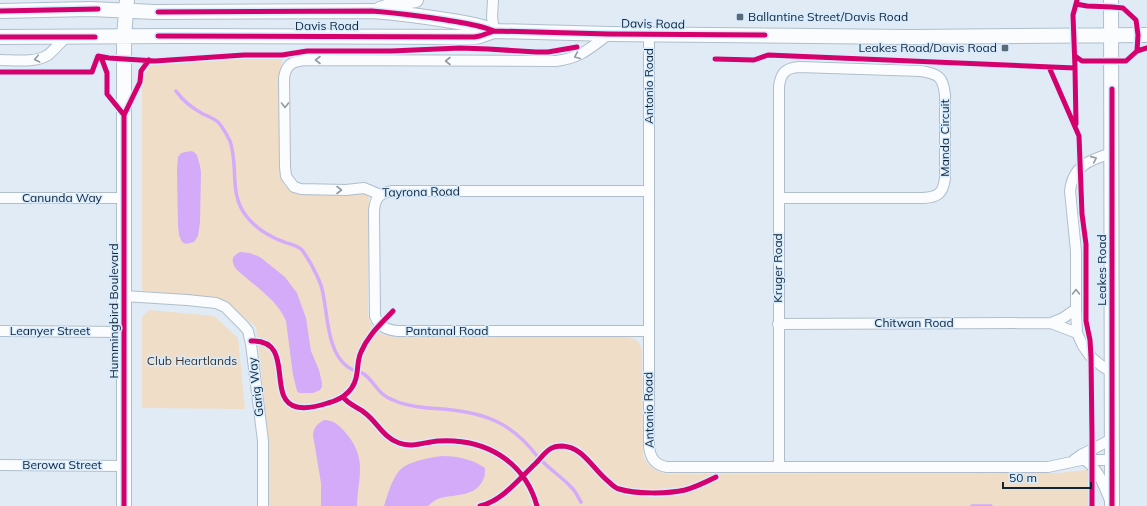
<svg xmlns="http://www.w3.org/2000/svg" width="1147" height="506" font-family="Mulish,sans-serif">
<style>
.green{fill:#efddc7}
.water{fill:#d3abf9}
.lines{fill:none;stroke-linecap:round;stroke-linejoin:round}
.stream{stroke:#d3abf9;stroke-width:3.5}
.street-casing{stroke:#b0becc;stroke-width:12}
.secondary-casing{stroke:#b0becc;stroke-width:16}
.street{stroke:#fafcfe;stroke-width:10}
.secondary{stroke:#fafcfe;stroke-width:14}
.cycleway-casing{stroke:#d7ebff;stroke-width:8}
.cycleway{stroke:#d6006c;stroke-width:5}
.oneway{stroke:#919ba4}
.poi-dot{fill:#596a79;stroke:#d7ebff;stroke-width:1.5}
.labels{text-anchor:middle;stroke-width:3;stroke-linejoin:round;paint-order:stroke}
.poi-label{font-size:12px;fill:#112436;stroke:#d7ebff;text-anchor:start}
.street-label{font-size:12px;fill:#112436;stroke:#d7ebff}
.park-label{font-size:12px;fill:#433320;stroke:#d7ebff}
</style>
<rect width="100%" height="100%" fill="#e0ebf6"/>
<path class="green" d="M 282,57 L 280,80 L 280,172 C 284,196 302,194 321,194 C 330,194 338,195 347,194 C 358,193 355,190 368,195 L 369,200 L 368,312 C 370,329 377,335 394,337 L 628,337 C 637,339 640,342 642,351 L 643,456 C 648,467 656,472 668,474 L 1059,473 L 1085,470 L 1088,470 L 1090,478 L 1090,506 L 269,506 L 269,442 L 256,327 L 227,303 L 218,298 L 143,291 L 142,288 L 142,72 L 151,63 L 227,58 Z
M 149,310 L 214,316 L 238,338 L 245,409 L 142,408 L 142,317 Z"/>
<path class="water" d="M 191,151 L 194,152 L 197,155 L 200,166 L 201,172 L 200,222 L 198,236 L 194,242 L 186,244 L 182,242 L 179,235 L 178,226 L 177,169 L 178,157 L 181,153 Z
M 240,252 L 250,253 L 260,257 L 285,277 L 297,293 L 306,318 L 311,351 L 319,370 L 322,383 L 322,387 L 320,390 L 313,393 L 299,393 L 297,391 L 293,375 L 286,321 C 277,299 253,285 236,269 C 231,260 231,257 240,252 Z
M 324,420 C 334,420 339,425 345,432 C 368,458 358,476 357,506 L 321,506 L 321,483 L 313,435 C 314,427 317,424 324,420 Z
M 441,456 C 457,456 472,459 485,468 C 485,473 485,476 483,480 C 475,497 456,494 441,498 C 436,499 432,502 428,506 L 384,506 C 387,496 392,479 399,471 C 408,461 429,458 441,456 Z"/>
<g class="lines">
<path class="stream" d="M 176,91 C 183,101 192,108 203,114 C 208,116 215,119 219,123 C 223,128 227,135 230,141 C 239,166 228,194 247,217 C 256,228 270,237 284,242 C 289,244 296,245 301,249 C 304,252 308,259 311,264 C 315,272 320,280 322,289 C 328,312 326,352 348,367 C 353,371 359,371 364,374 C 376,383 377,394 393,400 C 408,407 427,408 444,409 C 485,413 511,422 537,456
M 542,461 C 552,471 563,478 572,488 C 576,492 578,497 581,502
M 972,506 L 991,506"/>
<g class="street-casing">
<path id="street" d="M 493,0 L 492,17 L 494,31
M 649,34 L 649,446 C 650,457 654,465 667,467 L 1048,467 L 1081,460 L 1112,460
M 0,60 C 14,60 36,63 48,55 C 54,50 60,43 66,37
M 1112,153 C 1090,160 1073,165 1070,191 L 1076,251 L 1076,309 L 1077,333 L 1083,346 L 1091,357 L 1103,367 L 1112,372
M 381,195 L 364,188 L 346,190 L 301,189 L 294,187 L 288,179 L 286,176 L 285,167 L 284,78 C 286,65 291,62 304,60 L 556,61 C 581,58 590,48 609,34
M 0,198 L 124,198
M 779,198 L 923,198 C 938,197 943,194 945,178 L 945,95 C 943,77 939,74 921,71 L 799,67 C 785,68 781,73 779,86 L 779,467
M 124,296 L 187,300 L 216,303 L 225,307 L 244,326 L 248,331 L 251,344 L 263,441 L 263,506
M 1051,323 L 1063,318 L 1076,309
M 778,324 L 1051,323 L 1077,333
M 0,331 L 124,332
M 649,331 L 398,331 C 387,330 379,327 375,316 L 374,211 C 375,198 379,193 392,191 L 649,191
M 1074,460 L 1081,455 L 1112,439
M 1085,460 C 1099,470 1103,484 1110,500
M 0,465 L 124,466"/>
</g>
<g class="secondary-casing">
<path id="secondary" d="M 1111,0 L 1112,506
M 380,9 L 398,3 L 416,0
M 0,11 L 91,9 L 155,12 L 372,11 C 397,13 421,16 446,20 C 463,23 477,24 494,31 L 609,34 L 910,37 L 1147,35
M 0,37 L 177,36 L 474,37 L 480,36 L 494,31
M 124,506 L 124,36 L 127,0"/>
</g>
<use href="#street" class="street"/>
<use href="#secondary" class="secondary"/>
<g class="cycleway-casing">
<path id="cycleway" d="M 1076,4 L 1087,6 L 1112,7 L 1123,8 L 1136,20 L 1138,35 L 1137,51
M 0,11 L 98,9
M 158,12 L 372,11 C 397,13 421,16 446,20 C 463,23 477,24 494,31 L 609,34 L 765,35
M 158,36 L 474,37 L 480,36 L 494,31
M 0,37 L 95,37
M 1075,56 L 1082,61 L 1126,61 L 1137,51 L 1147,48
M 101,57 L 107,73 L 107,94 L 124,115
M 715,59 L 754,60 L 768,55 L 1075,68
M 1049,67 L 1079,136 L 1082,214 L 1086,244 L 1086,321 L 1090,340 L 1091,357 L 1092,436 L 1092,506
M 0,72 L 92,72 L 98,56 L 109,58 L 155,61 L 244,55 L 282,55 L 307,51 L 391,51 L 460,48 L 488,49 L 536,52 L 548,52 L 577,47
M 1112,89 L 1112,506
M 1076,124 L 1075,68 L 1073,15 L 1077,0
M 251,341 C 297,339 265,400 297,407 C 306,409 319,406 328,403 C 343,399 355,390 357,373 C 358,366 358,358 361,352 C 368,335 381,324 393,311
M 343,397 C 349,405 358,407 365,413 C 377,422 384,438 399,443 C 412,448 425,442 438,441 C 484,438 524,460 537,506
M 124,506 L 124,115 L 140,82 L 141,71 L 149,60
M 480,506 C 502,501 519,479 535,464 C 540,459 544,453 550,449 C 553,447 558,446 562,446 C 584,447 593,470 609,482 C 612,485 615,488 619,489 C 635,494 668,494 685,490 C 696,487 706,482 716,477"/>
</g>
<use href="#cycleway" class="cycleway"/>
</g>
<defs><path id="oneway-chevron" d="M-2-3.5L2.5 0L-2 3.5" fill="none" stroke-width="1.6" stroke-linecap="round" stroke-linejoin="round"/></defs>
<g class="oneway">
<use href="#oneway-chevron" transform="translate(577 56) rotate(157)"/>
<use href="#oneway-chevron" transform="translate(37 59) rotate(168)"/>
<use href="#oneway-chevron" transform="translate(318 60) rotate(-180)"/>
<use href="#oneway-chevron" transform="translate(448 61) rotate(-180)"/>
<use href="#oneway-chevron" transform="translate(285 105) rotate(90)"/>
<use href="#oneway-chevron" transform="translate(1094 159) rotate(-24)"/>
<use href="#oneway-chevron" transform="translate(339 190)"/>
<use href="#oneway-chevron" transform="translate(1076 292) rotate(-90)"/>
</g>
<g class="poi-dot">
<rect x="736" y="13" width="8" height="8" rx="2"/>
<rect x="1001" y="44" width="8" height="8" rx="2"/>
</g>
<g class="labels">
<g class="poi-label">
<text x="748" y="21">Ballantine Street/Davis Road</text>
<text x="997" y="52" text-anchor="end">Leakes Road/Davis Road</text>
</g>
<g class="street-label">
<text transform="translate(653 24) rotate(1)" y="4">Davis Road</text>
<text x="327" y="30">Davis Road</text>
<text transform="translate(649 86) rotate(-90)" y="4">Antonio Road</text>
<text transform="translate(945 138) rotate(-90)" y="4">Manda Circuit</text>
<text transform="translate(421 192) rotate(-1)" y="4">Tayrona Road</text>
<text x="62" y="202">Canunda Way</text>
<text transform="translate(778 268) rotate(-90)" y="4">Kruger Road</text>
<text transform="translate(1102 270) rotate(-90)" y="4">Leakes Road</text>
<text transform="translate(114 311) rotate(-90)" y="4">Hummingbird Boulevard</text>
<text x="914" y="327">Chitwan Road</text>
<text x="50" y="335">Leanyer Street</text>
<text x="447" y="335">Pantanal Road</text>
<text transform="translate(256 387) rotate(-97)" y="4">Garig Way</text>
<text transform="translate(649 410) rotate(-91)" y="4">Antonio Road</text>
<text x="62" y="469">Berowa Street</text>
</g>
<g class="park-label">
<text x="192" y="365">Club Heartlands</text>
</g>
</g>
<path d="M1003 482v6h88v-6" fill="none" stroke="#112436" stroke-width="2"/>
<text x="1009" y="482" font-size="12" fill="#112436" stroke="#d7ebff" stroke-width="3" paint-order="stroke">50 m</text>
</svg>
